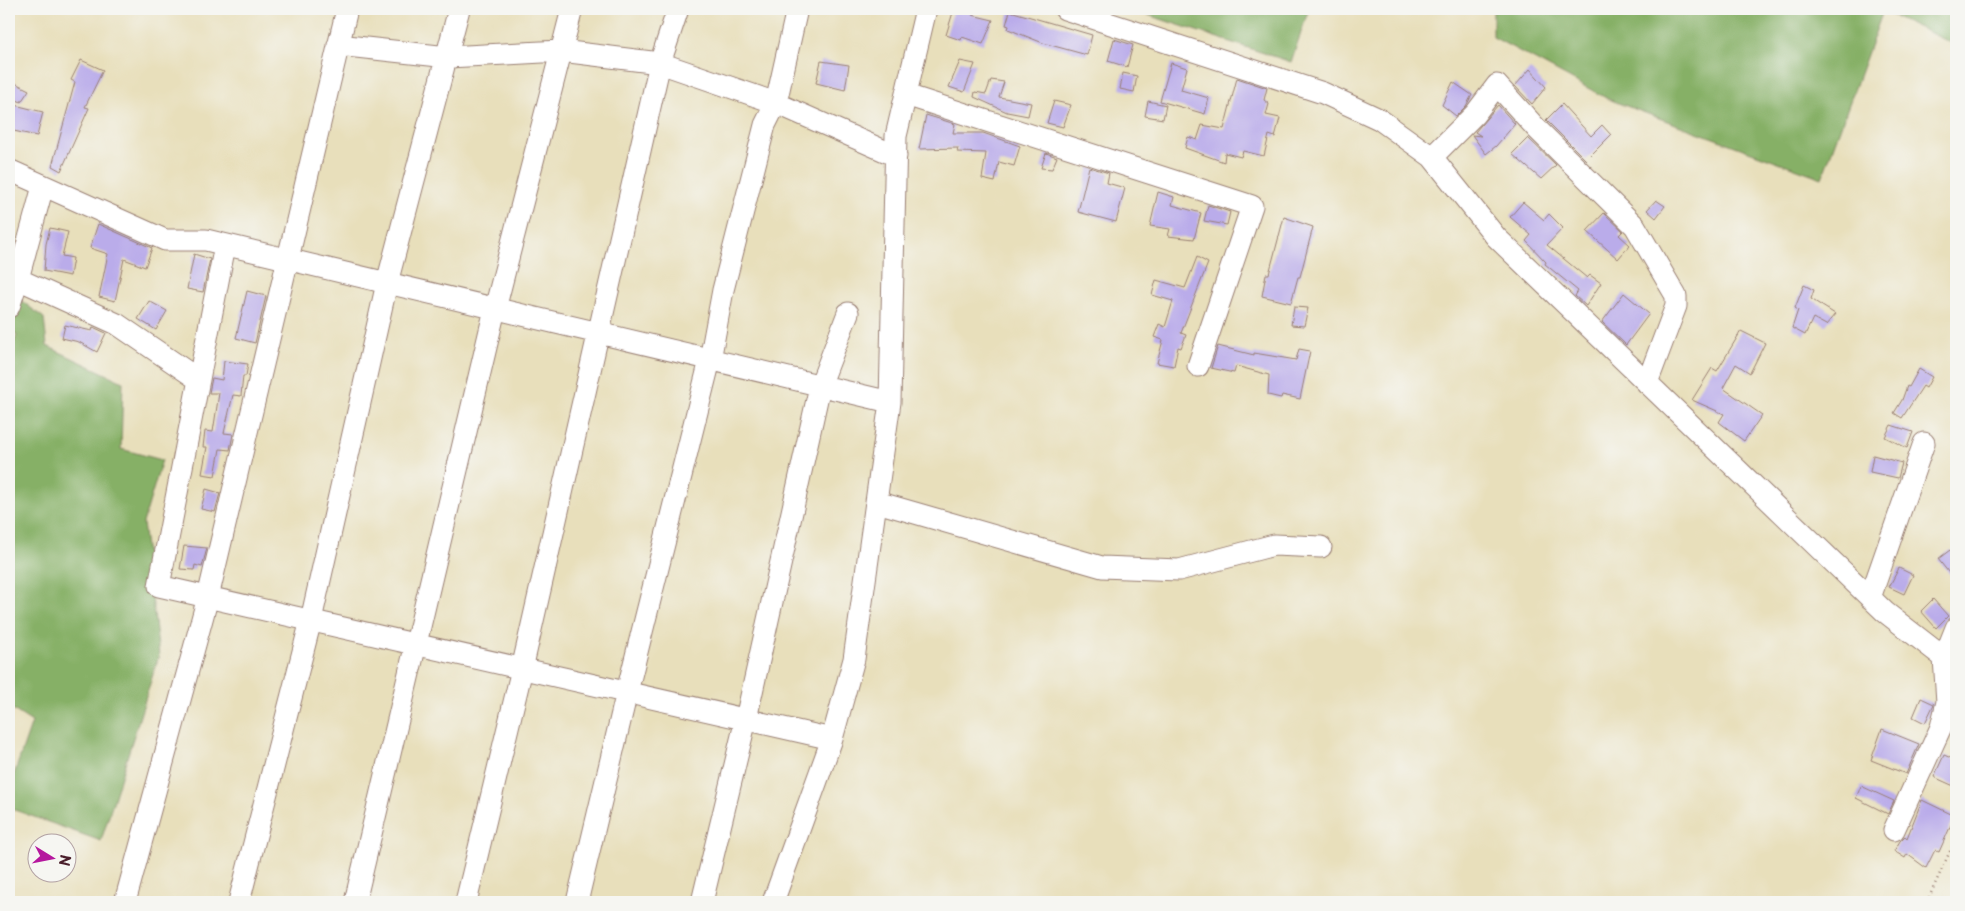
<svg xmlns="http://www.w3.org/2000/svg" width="1965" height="911" font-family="'Playpen Sans',sans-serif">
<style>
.forest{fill:#86b066;stroke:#686848}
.building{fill:#baacea}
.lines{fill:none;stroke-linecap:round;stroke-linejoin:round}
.minor-casing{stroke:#997f73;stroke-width:23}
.path{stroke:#997f73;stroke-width:2.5;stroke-dasharray:1 4;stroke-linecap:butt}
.minor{stroke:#fff;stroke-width:21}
</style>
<rect width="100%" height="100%" fill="#f6f6f2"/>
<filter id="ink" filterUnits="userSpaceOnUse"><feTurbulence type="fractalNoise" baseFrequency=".02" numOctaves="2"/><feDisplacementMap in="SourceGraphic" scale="10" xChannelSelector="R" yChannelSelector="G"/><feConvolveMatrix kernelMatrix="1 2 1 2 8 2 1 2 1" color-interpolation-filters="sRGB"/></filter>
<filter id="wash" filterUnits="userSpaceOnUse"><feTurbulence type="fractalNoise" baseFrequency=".0096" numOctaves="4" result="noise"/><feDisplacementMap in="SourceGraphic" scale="20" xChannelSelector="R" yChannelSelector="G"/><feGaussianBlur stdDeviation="1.12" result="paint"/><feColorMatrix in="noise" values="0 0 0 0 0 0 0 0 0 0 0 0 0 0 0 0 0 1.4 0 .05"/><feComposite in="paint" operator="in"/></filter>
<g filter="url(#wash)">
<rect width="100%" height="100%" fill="#e8dfbb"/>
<path class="forest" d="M 1150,9 L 1309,9 L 1291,62 L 1148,15 Z
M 1493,9 L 1956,9 L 1956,45 L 1883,11 L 1822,178 L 1610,100 L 1493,37 Z
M 9,286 L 23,302 L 44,318 L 47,346 L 123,382 L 121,449 L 162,460 L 143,523 L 159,655 L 101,841 L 9,808 L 9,789 L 32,722 L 9,707 L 9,355 L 17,335 L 9,328 Z"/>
<g id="blocks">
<path class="building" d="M 954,9 L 974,9 L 972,15 L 993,20 L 983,44 L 962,37 L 961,40 L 946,35 Z
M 1010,11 L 1092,35 L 1087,55 L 1043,43 L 1008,29 L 1009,26 L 1006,25 Z
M 1114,39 L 1133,45 L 1127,67 L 1108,61 Z
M 81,60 L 103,70 L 85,107 L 89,108 L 61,171 L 52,166 L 75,82 L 71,80 Z
M 821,61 L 849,65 L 845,90 L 816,83 Z
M 960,61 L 975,64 L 964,92 L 949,87 Z
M 1171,63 L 1187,68 L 1181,90 L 1209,98 L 1205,114 L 1160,101 Z
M 1530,69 L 1546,87 L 1532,104 L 1515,86 Z
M 1123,73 L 1137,76 L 1134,92 L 1120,89 Z
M 1237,78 L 1267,88 L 1264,100 L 1269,104 L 1266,115 L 1280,118 L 1275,137 L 1269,135 L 1264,156 L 1243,151 L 1241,157 L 1225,153 L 1224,162 L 1185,148 L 1188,137 L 1197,140 L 1202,125 L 1224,129 Z
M 9,80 L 29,90 L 21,102 L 9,96 Z
M 991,80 L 1004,82 L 999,97 L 1031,103 L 1028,116 L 1007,112 L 974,97 L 975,92 L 986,94 Z
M 1453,82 L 1472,95 L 1466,106 L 1456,116 L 1442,105 Z
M 1054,101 L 1071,105 L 1063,127 L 1047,123 Z
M 1148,101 L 1166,105 L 1163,119 L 1145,116 Z
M 1562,104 L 1591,136 L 1602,125 L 1611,135 L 1586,160 L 1546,120 Z
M 15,105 L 43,112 L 37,136 L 9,130 Z
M 1498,105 L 1515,124 L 1496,146 L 1486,154 L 1472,135 L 1481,136 L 1475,132 Z
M 926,115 L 955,124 L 953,133 L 983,133 L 1020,146 L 1014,166 L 999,162 L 995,182 L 982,179 L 986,153 L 957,152 L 958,148 L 919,149 Z
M 1528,138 L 1556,165 L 1541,179 L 1512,154 Z
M 1046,153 L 1057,157 L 1052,169 L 1041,168 Z
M 1089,167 L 1109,173 L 1107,183 L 1125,188 L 1116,222 L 1078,212 Z
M 1158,192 L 1174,197 L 1172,205 L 1201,213 L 1194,239 L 1168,236 L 1170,229 L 1150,226 Z
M 1656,200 L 1665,206 L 1656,218 L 1647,210 Z
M 1523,202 L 1544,220 L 1549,214 L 1563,228 L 1547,245 L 1587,278 L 1590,275 L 1601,283 L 1586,306 L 1575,296 L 1578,291 L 1545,264 L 1546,262 L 1526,241 L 1531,235 L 1510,217 Z
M 1208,205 L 1230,212 L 1227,225 L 1204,221 Z
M 1604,213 L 1623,231 L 1619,235 L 1630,245 L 1618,259 L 1587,231 Z
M 1284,217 L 1313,227 L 1300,277 L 1298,277 L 1291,303 L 1262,296 L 1266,274 L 1269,274 Z
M 98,224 L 152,248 L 145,267 L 124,259 L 115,301 L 99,297 L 108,254 L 90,248 Z
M 50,228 L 68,232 L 62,256 L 73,258 L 70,276 L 44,271 L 46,244 Z
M 194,254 L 210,259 L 203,292 L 187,289 Z
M 1197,257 L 1208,263 L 1181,333 L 1186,335 L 1181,348 L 1178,347 L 1174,366 L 1157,363 L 1163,340 L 1154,337 L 1159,324 L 1165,327 L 1173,301 L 1152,295 L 1156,280 L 1185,288 Z
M 1804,285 L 1814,290 L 1811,299 L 1835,314 L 1826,325 L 1813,318 L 1805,335 L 1792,328 L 1798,310 L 1795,308 Z
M 247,291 L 266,296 L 255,343 L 236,338 Z
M 1624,293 L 1649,314 L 1626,345 L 1602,322 Z
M 149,301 L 167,311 L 156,330 L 138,319 Z
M 1294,307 L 1308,308 L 1304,326 L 1291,325 Z
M 65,325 L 92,331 L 93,327 L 106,333 L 97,352 L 79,342 L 62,338 Z
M 1741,331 L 1765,343 L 1750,373 L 1736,364 L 1723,388 L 1762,415 L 1744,441 L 1719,422 L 1724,414 L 1692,400 L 1712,368 L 1717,371 Z
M 1218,346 L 1254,355 L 1254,353 L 1296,360 L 1299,349 L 1310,351 L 1300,399 L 1282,395 L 1281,398 L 1268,395 L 1269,375 L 1236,366 L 1234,373 L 1211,368 Z
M 224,361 L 248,364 L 246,376 L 243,376 L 241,396 L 233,395 L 224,433 L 233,434 L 230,450 L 220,449 L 215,476 L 202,474 L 207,447 L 203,447 L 205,431 L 213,432 L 219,393 L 209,393 L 212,378 L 222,380 Z
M 1919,369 L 1932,377 L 1926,388 L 1923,386 L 1902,418 L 1894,413 L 1902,400 L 1907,386 L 1909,387 Z
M 1891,425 L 1913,432 L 1907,448 L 1885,437 Z
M 1873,455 L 1902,463 L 1898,478 L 1870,472 Z
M 206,489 L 220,493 L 215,512 L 201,509 Z
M 184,546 L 207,548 L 202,567 L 195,565 L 194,570 L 180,569 Z
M 1950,550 L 1956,557 L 1956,582 L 1938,559 Z
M 1899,568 L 1913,575 L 1904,594 L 1889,587 Z
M 1933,599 L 1948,616 L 1936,628 L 1921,611 Z
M 1921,698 L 1934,704 L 1925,723 L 1913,717 Z
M 1882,729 L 1919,744 L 1906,774 L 1871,760 Z
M 1944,755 L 1956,760 L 1956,787 L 1934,777 Z
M 1861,786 L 1894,801 L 1888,814 L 1856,798 Z
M 1922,800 L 1955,816 L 1939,852 L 1935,850 L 1926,868 L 1907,854 L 1905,858 L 1894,851 L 1900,841 L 1905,836 L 1907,838 Z"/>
</g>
</g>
<g filter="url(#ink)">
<use href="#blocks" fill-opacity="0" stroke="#997f73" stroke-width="1"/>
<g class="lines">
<g class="minor-casing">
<path id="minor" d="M 1065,9 L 1323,93 L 1379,119 L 1432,157 L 1496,237 L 1885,612 L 1956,667
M 338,45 L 448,57 L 561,51 L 660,63 L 776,103 L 896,156
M 906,95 L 1252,206 L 1198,366
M 1432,157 L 1475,114 L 1497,85 L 1537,129 L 1635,226 L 1676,296 L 1676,306 L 1647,383
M 9,170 L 165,240 L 206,240 L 890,402
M 225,245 L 159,586 L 832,739
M 18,279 L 117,324 L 199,380
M 9,307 L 18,279 L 43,186
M 877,502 L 1102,567 L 1179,570 L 1274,545 L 1321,547
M 1870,598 L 1924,443
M 1894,830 L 1941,727 L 1947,702 L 1944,658 L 1956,628
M 125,902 L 208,597 L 347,9
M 239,902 L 311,620 L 387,283 L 459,9
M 355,902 L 495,309 L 572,9
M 466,902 L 522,669 L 660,63 L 678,9
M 577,902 L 627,692 L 710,360 L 723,290 L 765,125 L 776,103 L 797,9
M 702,902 L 746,719 L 820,386 L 848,313
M 773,902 L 832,739 L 854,659 L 890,402 L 896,136 L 926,9"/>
</g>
<path class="path" d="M 1927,902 L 1956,838"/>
<use href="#minor" class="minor"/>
</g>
</g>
<rect width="1965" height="911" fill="none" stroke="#f6f6f2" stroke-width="30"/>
<g transform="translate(52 858) rotate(100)"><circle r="24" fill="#f6f6f2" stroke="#b1a0a2"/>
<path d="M0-4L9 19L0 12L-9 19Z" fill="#b5179e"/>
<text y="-8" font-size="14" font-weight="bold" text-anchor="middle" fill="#4a1f2b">N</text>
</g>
</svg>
